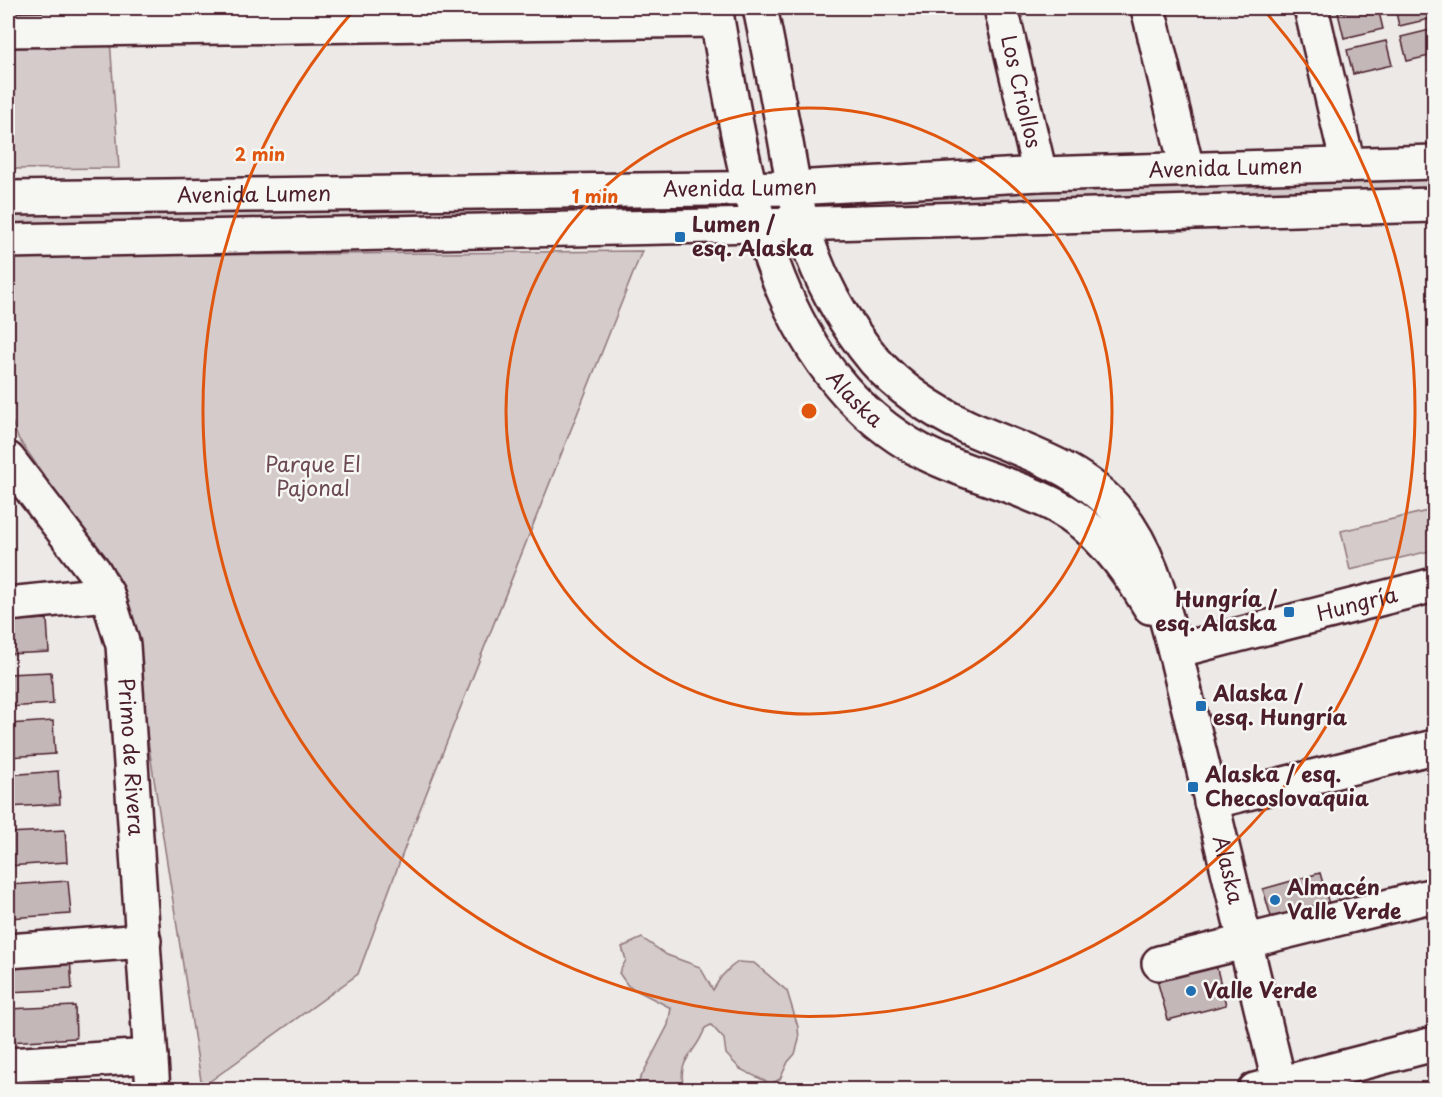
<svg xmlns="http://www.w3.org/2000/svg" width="1442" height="1097" font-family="'Playpen Sans',sans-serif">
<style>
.green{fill:#d4cbca;stroke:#8f757a;stroke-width:1.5}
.building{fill:#c4b7b7;stroke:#4a1f2b;stroke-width:1.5}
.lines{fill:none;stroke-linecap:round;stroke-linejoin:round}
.minor-casing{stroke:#4a1f2b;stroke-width:38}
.minor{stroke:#f6f6f2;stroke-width:33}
.ring{fill:none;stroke:#e0560e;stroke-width:3}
.poi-dot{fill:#1f6fb2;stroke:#f6f6f2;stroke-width:2}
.labels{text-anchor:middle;stroke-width:5;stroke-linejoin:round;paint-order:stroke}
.street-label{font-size:21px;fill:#4a1f2b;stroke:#f6f6f2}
.poi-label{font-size:21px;font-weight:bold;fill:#4a1f2b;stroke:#f6f6f2;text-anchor:start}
.park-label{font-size:21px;fill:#6c4a53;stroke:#f6f6f2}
.centre{fill:#e0560e;stroke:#f6f6f2;stroke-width:3}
.ring-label{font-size:18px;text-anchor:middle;font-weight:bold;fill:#e0560e;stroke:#f6f6f2;stroke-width:5;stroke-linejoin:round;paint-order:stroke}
</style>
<rect width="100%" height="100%" fill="#ece9e6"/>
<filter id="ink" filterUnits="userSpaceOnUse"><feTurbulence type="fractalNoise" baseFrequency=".0167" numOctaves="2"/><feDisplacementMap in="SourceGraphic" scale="12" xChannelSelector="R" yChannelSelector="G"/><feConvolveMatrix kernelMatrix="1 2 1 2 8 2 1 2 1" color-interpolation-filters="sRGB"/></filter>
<g filter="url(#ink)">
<path class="green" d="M 110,39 L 119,168 L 8,169 L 8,41 Z
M 1434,173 L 1434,197 L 800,217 L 797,195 Z
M 729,205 L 730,219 L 8,227 L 8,213 Z
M 642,251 L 407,842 L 358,974 L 202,1087 L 127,606 L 106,565 L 18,438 L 8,412 L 8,257 Z
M 1432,510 L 1434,521 L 1434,550 L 1350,570 L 1341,531 Z
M 642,938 L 667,955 L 700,967 L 713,990 L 721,977 L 731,967 L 738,962 L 754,963 L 787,991 L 798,1027 L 799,1040 L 795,1054 L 788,1062 L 780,1079 L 771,1084 L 740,1069 L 726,1054 L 724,1039 L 711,1025 L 705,1028 C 696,1055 676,1058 684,1089 L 642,1089 L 638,1083 L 668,1025 L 671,1008 L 628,986 L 619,973 L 626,960 L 622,947 Z"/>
<path class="building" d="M 1364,8 L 1378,8 L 1383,29 L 1344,38 L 1338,13 Z
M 1395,8 L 1434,8 L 1434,18 L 1399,26 Z
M 1434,29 L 1434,55 L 1407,61 L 1401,37 Z
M 1386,41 L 1392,65 L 1353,74 L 1347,50 Z
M 47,619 L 49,652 L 8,654 L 8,621 Z
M 51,672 L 53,704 L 8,707 L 8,674 Z
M 53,721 L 55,754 L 8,757 L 8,724 Z
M 58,771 L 60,804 L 8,807 L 8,775 Z
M 65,830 L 67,862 L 8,866 L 8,833 Z
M 1320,873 L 1329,904 L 1272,920 L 1263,889 Z
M 68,881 L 71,914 L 8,918 L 8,885 Z
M 70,956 L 72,989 L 8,992 L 8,959 Z
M 1215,961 L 1226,1005 L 1168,1020 L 1156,976 Z
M 75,1006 L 76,1038 L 8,1042 L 8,1009 Z
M 78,1069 L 80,1090 L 8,1090 L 8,1073 Z"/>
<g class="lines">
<g class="minor-casing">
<g id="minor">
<path id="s1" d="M 715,8 C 744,164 764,366 921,451 C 964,474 1013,483 1056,506 C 1098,528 1126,567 1150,607"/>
<path id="s2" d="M 760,8 C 769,49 776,91 784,132 C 790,164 794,195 803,226 C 816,274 843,323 875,361 C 900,389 933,411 967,427 C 1020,451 1080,465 1119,513 C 1151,552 1162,603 1175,651 L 1281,1090"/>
<path id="s3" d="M 1001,8 L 1040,174"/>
<path d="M 1148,8 L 1187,169"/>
<path d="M 1311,8 L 1348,165"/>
<path d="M 8,30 L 717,20"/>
<path id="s4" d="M 8,198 L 794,188 L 1040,174 L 1434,162"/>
<path d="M 8,241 L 760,225 L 1434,205"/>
<path id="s5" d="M 8,459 L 94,571 L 107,594 L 123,645 L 153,1090"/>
<path d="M 8,604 L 107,594"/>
<path id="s6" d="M 1175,651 L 1434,585"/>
<path d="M 1211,802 L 1434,747"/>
<path d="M 8,951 L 144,941"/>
<path d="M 1159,963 L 1434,895"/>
<path d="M 8,1065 L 151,1056"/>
<path d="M 1255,1090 L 1434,1044"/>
</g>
</g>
<use href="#minor" class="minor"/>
</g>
</g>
<g class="ring">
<circle cx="809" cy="411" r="303"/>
<path d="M1263 9A606 606 0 1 1 355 9"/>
</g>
<g class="poi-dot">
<rect x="674" y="231" width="12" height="12" rx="3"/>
<rect x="1283" y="606" width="12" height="12" rx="3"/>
<rect x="1195" y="700" width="12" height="12" rx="3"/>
<rect x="1187" y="781" width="12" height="12" rx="3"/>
<circle cx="1275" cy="900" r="6"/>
<circle cx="1191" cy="991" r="6"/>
</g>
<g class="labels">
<g class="street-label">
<text dy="7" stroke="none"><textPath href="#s3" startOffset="86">Los Criollos</textPath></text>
<text dy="7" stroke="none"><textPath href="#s4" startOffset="1218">Avenida Lumen</textPath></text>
<text dy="7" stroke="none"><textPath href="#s4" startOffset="732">Avenida Lumen</textPath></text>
<text dy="7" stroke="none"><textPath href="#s4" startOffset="246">Avenida Lumen</textPath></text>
<text dy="7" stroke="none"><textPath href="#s1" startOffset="422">Alaska</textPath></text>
<text dy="7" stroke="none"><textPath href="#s6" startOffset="188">Hungría</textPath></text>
<text dy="7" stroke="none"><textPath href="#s5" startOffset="333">Primo de Rivera</textPath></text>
<text dy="7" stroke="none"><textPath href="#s2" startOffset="1042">Alaska</textPath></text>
</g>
<g class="poi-label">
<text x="692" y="232">Lumen /<tspan x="692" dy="24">esq. Alaska</tspan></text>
<text x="1277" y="607" text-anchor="end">Hungría /<tspan x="1277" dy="24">esq. Alaska</tspan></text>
<text x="1213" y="701">Alaska /<tspan x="1213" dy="24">esq. Hungría</tspan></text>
<text x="1205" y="782">Alaska / esq.<tspan x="1205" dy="24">Checoslovaquia</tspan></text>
<text x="1287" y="895">Almacén<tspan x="1287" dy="24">Valle Verde</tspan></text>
<text x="1203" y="998">Valle Verde</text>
</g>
<g class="park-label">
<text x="313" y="472">Parque El<tspan x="313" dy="24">Pajonal</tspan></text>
</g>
</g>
<circle cx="809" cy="411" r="9" class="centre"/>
<g class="ring-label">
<text x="260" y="161">2 min</text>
<text x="595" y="203">1 min</text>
</g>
<rect width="1442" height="1097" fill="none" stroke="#f6f6f2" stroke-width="30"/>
<rect x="15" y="15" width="1412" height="1067" fill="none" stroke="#4a1f2b" stroke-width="2" filter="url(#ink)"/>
</svg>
